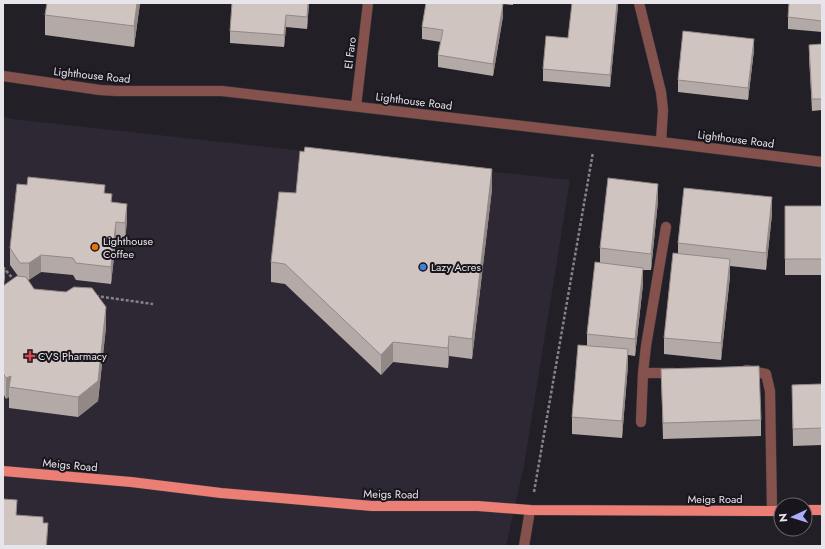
<svg xmlns="http://www.w3.org/2000/svg" width="825" height="549" font-family="Jost,sans-serif">
<style>
.built{fill:#2d2834}
.lines{fill:none;stroke-linecap:round;stroke-linejoin:round}
.minor-casing{stroke:#3e3b41;stroke-width:11}
.major-casing{stroke:#3e3b41;stroke-width:11}
.path{stroke:#868389;stroke-width:2.5;stroke-dasharray:3 2;stroke-linecap:butt}
.minor{stroke:#85514c;stroke-width:10}
.major{stroke:#eb7f76;stroke-width:10}
.wall{fill:#b3a9a6}
.shaded-wall{fill:#928987}
.building{fill:#d0c4c1;stroke:#928987}
.food-dot{fill:#e8710a;stroke:#18151c;stroke-width:1.5}
.shop-dot{fill:#3f7fe0;stroke:#18151c;stroke-width:1.5}
.health-dot{fill:#e0444e;stroke:#18151c;stroke-width:1.5}
.labels{text-anchor:middle;stroke-width:4;stroke-linejoin:round;paint-order:stroke}
.street-label{font-size:11px;fill:#e7e5ea;stroke:#18151c}
.poi-label{font-size:11px;fill:#e7e5ea;stroke:#18151c;text-anchor:start}
</style>
<rect width="100%" height="100%" fill="#221f26"/>
<path class="built" d="M 3,116 L 12,119 L 570,180 L 524,466 L 506,546 L 3,546 Z"/>
<g class="lines">
<g class="minor-casing">
<path id="minor" d="M 639,3 L 661,92 L 663,110 L 661,142
M 3,76 L 100,90 L 117,91 L 222,91 L 661,142 L 822,162
M 356,106 L 368,3
M 666,227 L 646,346 L 643,373 L 674,373
M 746,370 L 766,374 L 770,391 L 772,511
M 641,422 L 643,373
M 524,546 L 530,510"/>
</g>
<g class="major-casing">
<path id="major" d="M 3,471 L 131,482 L 221,493 L 372,506 L 478,506 L 530,510 L 781,511
M 805,510 L 822,510"/>
</g>
<path class="path" d="M 3,267 L 14,280
M 96,296 L 153,304
M 534,492 L 593,152"/>
<use href="#minor" class="minor"/>
<use href="#major" class="major"/>
</g>
<path class="wall" d="M 140,3 L 134,47 L 45,35 L 45,15 Z
M 309,3 L 307,29 L 286,27 L 284,47 L 230,43 L 230,31 Z
M 426,3 L 513,3 L 513,5 L 503,4 L 503,16 L 493,76 L 438,67 L 438,55 L 441,42 L 422,39 L 422,27 Z
M 618,3 L 610,87 L 543,81 L 543,69 Z
M 822,3 L 822,32 L 788,29 L 788,17 Z
M 822,44 L 822,110 L 812,111 L 809,57 L 809,45 Z
M 754,50 L 748,100 L 678,92 L 678,80 Z
M 492,189 L 472,359 L 449,356 L 448,368 L 393,362 L 381,375 L 285,284 L 271,282 L 271,262 L 296,193 Z
M 105,193 L 127,221 L 125,240 L 116,239 L 111,284 L 76,280 L 73,275 L 41,272 L 28,280 L 34,289 L 106,327 L 98,401 L 78,417 L 9,408 L 9,397 L 6,399 L 3,393 L 3,269 L 5,276 L 4,286 L 18,276 L 10,265 L 10,248 Z
M 658,201 L 651,270 L 643,270 L 643,284 L 635,356 L 628,355 L 628,365 L 622,438 L 572,434 L 572,417 L 587,345 L 587,334 L 600,263 L 600,248 Z
M 785,206 L 822,206 L 822,275 L 785,275 Z
M 772,214 L 766,270 L 730,266 L 730,276 L 721,360 L 664,354 L 664,338 L 678,253 L 678,243 Z
M 661,369 L 761,420 L 761,436 L 663,439 Z
M 822,384 L 822,445 L 793,446 L 792,385 Z"/>
<path class="shaded-wall" d="M 137,3 L 140,3 L 134,47 L 134,26 Z
M 308,3 L 309,3 L 307,29 L 307,17 Z
M 617,3 L 618,3 L 618,8 L 610,87 L 610,75 Z
M 503,4 L 503,16 L 493,76 L 493,64 Z
M 286,15 L 286,27 L 284,47 L 284,35 Z
M 754,39 L 754,50 L 748,100 L 748,88 Z
M 492,169 L 492,189 L 472,359 L 472,339 Z
M 658,184 L 658,201 L 651,270 L 651,254 Z
M 772,197 L 772,214 L 766,270 L 766,253 Z
M 127,204 L 127,221 L 125,240 L 125,223 Z
M 116,222 L 116,239 L 111,284 L 111,267 Z
M 41,255 L 41,272 L 29,280 L 29,263 Z
M 730,259 L 730,276 L 721,360 L 721,343 Z
M 643,268 L 643,284 L 635,356 L 635,339 Z
M 106,307 L 106,327 L 98,401 L 78,417 L 78,397 Z
M 449,336 L 449,356 L 448,368 L 448,348 Z
M 393,342 L 393,362 L 381,375 L 381,355 Z
M 628,349 L 628,365 L 622,438 L 622,421 Z
M 11,376 L 9,387 L 9,397 L 6,399 L 6,378 Z
M 48,523 L 47,546 L 46,546 Z"/>
<path class="building" d="M 47,3 L 137,3 L 134,26 L 45,15 Z
M 232,3 L 308,3 L 307,17 L 286,15 L 284,35 L 230,31 Z
M 426,3 L 498,3 L 503,4 L 493,64 L 438,55 L 443,30 L 422,27 Z
M 572,3 L 617,3 L 610,75 L 543,69 L 546,36 L 568,38 Z
M 789,3 L 822,3 L 822,21 L 788,17 Z
M 683,31 L 754,39 L 748,88 L 678,80 Z
M 822,44 L 822,99 L 812,99 L 809,45 Z
M 305,147 L 492,169 L 472,339 L 449,336 L 448,348 L 393,342 L 381,355 L 285,264 L 271,262 L 279,192 L 296,193 L 300,151 L 304,152 Z
M 28,177 L 105,185 L 104,193 L 112,194 L 111,202 L 127,204 L 125,223 L 116,222 L 111,267 L 76,263 L 73,258 L 41,255 L 29,263 L 20,263 L 10,248 L 17,184 L 27,185 Z
M 608,178 L 658,184 L 651,254 L 600,248 Z
M 684,188 L 772,197 L 766,253 L 678,243 Z
M 785,206 L 822,206 L 822,259 L 785,259 Z
M 673,253 L 730,259 L 721,343 L 664,338 Z
M 595,262 L 643,268 L 635,339 L 587,334 Z
M 3,269 L 5,270 L 3,286 Z
M 17,276 L 26,277 L 34,289 L 66,292 L 74,287 L 92,288 L 106,307 L 98,381 L 78,397 L 9,387 L 11,376 L 6,378 L 3,373 L 3,286 Z
M 578,345 L 628,349 L 622,421 L 572,417 Z
M 759,366 L 761,420 L 663,423 L 661,369 Z
M 822,384 L 822,428 L 793,429 L 792,385 Z
M 3,499 L 17,500 L 16,515 L 43,517 L 43,523 L 48,523 L 46,546 L 3,546 Z"/>
<circle class="food-dot" cx="95" cy="247" r="4"/>
<circle class="shop-dot" cx="423" cy="267" r="4"/>
<path class="health-dot" d="M28 350h4v4h4v4h-4v4h-4v-4h-4v-4h4z"/>
<g class="labels">
<g class="street-label">
<text transform="translate(350 53) rotate(-83)" y="4">El Faro</text>
<text transform="translate(92 75) rotate(6)" y="4">Lighthouse Road</text>
<text transform="translate(414 101) rotate(7)" y="4">Lighthouse Road</text>
<text transform="translate(736 139) rotate(7)" y="4">Lighthouse Road</text>
<text transform="translate(70 465) rotate(5)" y="4">Meigs Road</text>
<text transform="translate(391 494) rotate(1)" y="4">Meigs Road</text>
<text x="715" y="503">Meigs Road</text>
</g>
<g class="poi-label">
<text x="103" y="245">Lighthouse<tspan x="103" dy="13">Coffee</tspan></text>
<text x="431" y="271">Lazy Acres</text>
<text x="38" y="360">CVS Pharmacy</text>
</g>
</g>
<rect width="825" height="549" fill="none" stroke="#e7e5ea" stroke-width="8"/>
<g transform="translate(793 517) rotate(266)"><circle r="19" fill="#18151c" stroke="#6b686e"/>
<path d="M0-3L7 15L0 10L-7 15Z" fill="#abaffb"/>
<text y="-6" font-size="11" font-weight="bold" text-anchor="middle" fill="#e7e5ea">N</text>
</g>
</svg>
